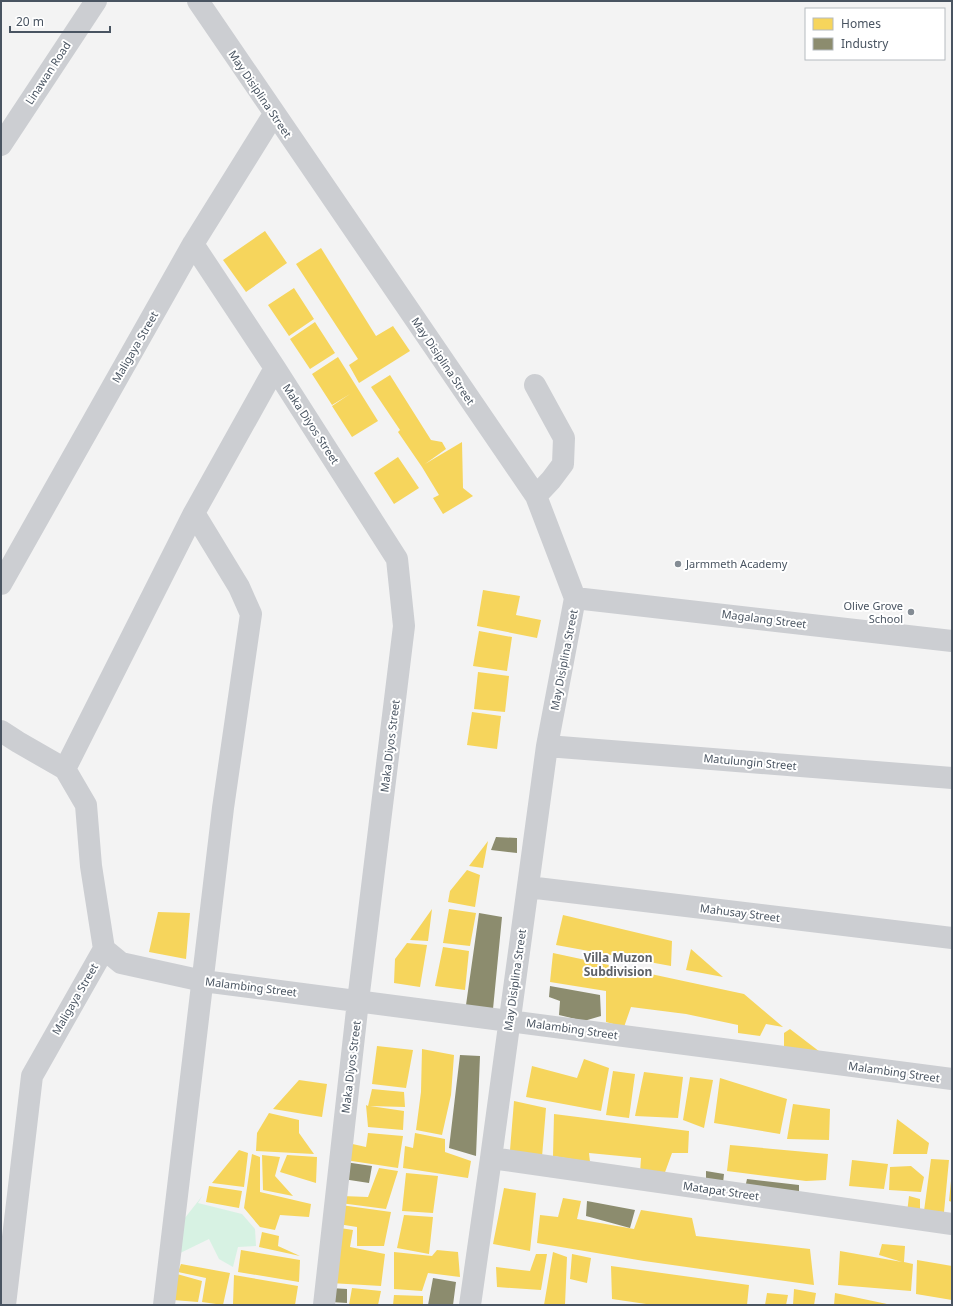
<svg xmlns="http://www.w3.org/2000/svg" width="953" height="1306" font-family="'Noto Sans',sans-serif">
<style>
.green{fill:#d7f2e3}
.homes{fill:#f6d55c}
.industry{fill:#8c8c6e}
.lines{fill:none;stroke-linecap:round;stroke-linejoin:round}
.minor{stroke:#ccced2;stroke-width:22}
.poi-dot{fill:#848c94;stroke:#fff;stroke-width:1.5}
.labels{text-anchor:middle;stroke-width:4;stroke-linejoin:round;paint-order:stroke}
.street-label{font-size:11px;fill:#495461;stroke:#fff}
.poi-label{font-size:11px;fill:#495461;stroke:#fff;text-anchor:start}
.neighbourhood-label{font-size:12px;font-weight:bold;fill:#5e6267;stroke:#fff}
</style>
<rect width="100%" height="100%" fill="#f3f3f3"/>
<path class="green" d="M 203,1195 L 198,1203 L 242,1214 L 255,1229 L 256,1246 L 238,1247 L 233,1267 L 219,1259 L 209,1239 L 174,1256 L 177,1228 Z"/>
<path class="homes" d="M 265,231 L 287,263 L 246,292 L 223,260 Z
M 321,248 L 376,336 L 393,326 L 410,351 L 359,383 L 349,365 L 358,359 L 296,264 Z
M 294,288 L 314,319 L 289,336 L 268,305 Z
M 315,322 L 335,353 L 310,369 L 290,339 Z
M 338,357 L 378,421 L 352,437 L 332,406 L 350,394 L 332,405 L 312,374 Z
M 390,375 L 431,440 L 442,442 L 446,449 L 425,464 L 462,442 L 463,488 L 473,496 L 443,514 L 433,498 L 439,495 L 422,467 L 398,432 L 400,430 L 371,387 Z
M 398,457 L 419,488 L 394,504 L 374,473 Z
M 483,590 L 520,596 L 516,615 L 541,620 L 537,638 L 477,626 Z
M 479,631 L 512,637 L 507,671 L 473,666 Z
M 478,672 L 509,676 L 505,712 L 474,709 Z
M 472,712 L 501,716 L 497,749 L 467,745 Z
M 488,841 L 483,868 L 469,866 Z
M 467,870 L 480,875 L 475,907 L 448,902 L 450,891 Z
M 432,909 L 428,941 L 410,940 Z
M 449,909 L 476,913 L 470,946 L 443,943 Z
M 158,912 L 190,913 L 186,959 L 149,952 Z
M 563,915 L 672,941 L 671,966 L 556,945 Z
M 407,943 L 427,945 L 420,987 L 394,983 L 395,959 Z
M 443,947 L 469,951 L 465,990 L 435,986 Z
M 691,949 L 723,977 L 686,970 Z
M 553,953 L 744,994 L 783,1027 L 766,1024 L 760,1036 L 738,1033 L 738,1025 L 686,1014 L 631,1007 L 624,1027 L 606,1022 L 606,991 L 550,982 Z
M 790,1029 L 824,1055 L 784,1048 L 784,1033 Z
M 377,1046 L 413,1050 L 406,1088 L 372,1084 Z
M 422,1049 L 454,1055 L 451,1095 L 442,1135 L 416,1130 L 421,1092 Z
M 584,1059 L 609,1068 L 601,1111 L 526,1097 L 532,1066 L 577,1078 Z
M 613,1071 L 635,1074 L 629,1118 L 606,1115 Z
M 644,1072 L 683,1077 L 678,1118 L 635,1116 Z
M 690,1077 L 713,1080 L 704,1128 L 683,1120 Z
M 720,1078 L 787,1099 L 780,1134 L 714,1123 Z
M 299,1080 L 327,1084 L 322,1117 L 273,1109 Z
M 372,1089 L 404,1092 L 405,1107 L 370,1106 L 404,1111 L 403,1130 L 368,1127 L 366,1105 L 368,1106 Z
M 514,1101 L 546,1108 L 542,1157 L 510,1150 Z
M 793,1104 L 830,1109 L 829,1140 L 787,1139 Z
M 269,1113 L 299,1120 L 299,1133 L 314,1154 L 256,1151 L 257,1133 Z
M 554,1114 L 689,1131 L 688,1153 L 672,1153 L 664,1175 L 640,1173 L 641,1158 L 589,1153 L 590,1162 L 553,1156 Z
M 897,1119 L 929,1143 L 927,1154 L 893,1154 Z
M 368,1133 L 403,1136 L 398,1168 L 345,1160 L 348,1143 L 366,1147 Z
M 415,1133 L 445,1139 L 445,1152 L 471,1161 L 468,1178 L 403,1168 L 405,1146 L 413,1148 Z
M 730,1145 L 828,1154 L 826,1180 L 806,1181 L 727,1171 Z
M 239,1150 L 248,1153 L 244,1187 L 212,1183 Z
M 252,1154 L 260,1157 L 260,1192 L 311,1204 L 309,1217 L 280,1215 L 275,1230 L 260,1227 L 244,1208 Z
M 262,1155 L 280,1157 L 275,1176 L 293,1196 L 263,1190 Z
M 287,1155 L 317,1157 L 316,1183 L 280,1172 Z
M 931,1159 L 949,1160 L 944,1212 L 924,1211 Z
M 852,1160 L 888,1164 L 884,1189 L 849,1186 Z
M 911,1166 L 924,1177 L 921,1192 L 889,1190 L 890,1167 Z
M 379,1168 L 398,1171 L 386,1209 L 340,1203 L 342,1196 L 368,1197 Z
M 406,1173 L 438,1176 L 433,1213 L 402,1211 Z
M 951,1181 L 952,1181 L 952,1202 L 949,1201 Z
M 209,1186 L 242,1191 L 239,1208 L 206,1202 Z
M 504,1188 L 536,1193 L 530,1251 L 493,1244 Z
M 909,1196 L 920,1199 L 920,1214 L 907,1213 Z
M 563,1198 L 581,1201 L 577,1219 L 634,1229 L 641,1210 L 692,1218 L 696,1236 L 810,1249 L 814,1285 L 644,1261 L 537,1243 L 540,1215 L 558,1217 Z
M 341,1205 L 391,1212 L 384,1246 L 357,1246 L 357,1227 L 338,1224 Z
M 404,1215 L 433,1217 L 429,1254 L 397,1248 Z
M 340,1228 L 353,1230 L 350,1247 L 385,1254 L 381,1286 L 330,1283 Z
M 262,1232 L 279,1236 L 278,1246 L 300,1256 L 259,1247 Z
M 882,1244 L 905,1246 L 904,1262 L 913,1264 L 911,1291 L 838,1285 L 840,1251 L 902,1262 L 879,1255 Z
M 241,1250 L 300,1260 L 299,1282 L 238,1272 Z
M 437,1250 L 458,1252 L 460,1277 L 428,1273 L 422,1291 L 394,1289 L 394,1252 L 432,1256 Z
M 553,1252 L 567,1257 L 565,1305 L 544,1305 Z
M 536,1254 L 547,1254 L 541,1290 L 497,1287 L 496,1267 L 530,1271 Z
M 572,1254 L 591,1258 L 587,1283 L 570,1279 Z
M 917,1260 L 952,1266 L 952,1300 L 916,1294 Z
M 181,1264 L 230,1273 L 223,1305 L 202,1302 L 206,1278 L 178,1272 Z
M 611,1266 L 749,1285 L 747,1305 L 653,1305 L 612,1299 Z
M 177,1274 L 202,1281 L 198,1302 L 173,1300 Z
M 234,1275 L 298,1286 L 295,1305 L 233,1304 Z
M 352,1288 L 381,1291 L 378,1305 L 349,1305 Z
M 794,1289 L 816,1293 L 814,1305 L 793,1305 Z
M 767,1293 L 788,1295 L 786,1305 L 765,1305 Z
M 835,1293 L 887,1304 L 887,1305 L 834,1305 Z
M 394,1295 L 423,1296 L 423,1305 L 393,1305 Z"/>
<path class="industry" d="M 496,837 L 517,838 L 517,853 L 491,850 Z
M 479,913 L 502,917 L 493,1009 L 466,1005 Z
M 550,986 L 600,995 L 601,1016 L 584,1021 L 559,1015 L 560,1001 L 549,997 Z
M 460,1055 L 480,1056 L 476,1156 L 449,1148 Z
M 345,1162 L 372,1166 L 369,1183 L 343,1179 Z
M 706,1171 L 724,1174 L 723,1183 L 706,1181 Z
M 747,1179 L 799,1185 L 799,1196 L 745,1188 Z
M 587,1201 L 635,1210 L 630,1228 L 586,1216 Z
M 433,1278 L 456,1282 L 453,1305 L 428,1305 Z
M 330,1288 L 347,1289 L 347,1303 L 330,1302 Z"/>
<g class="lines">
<path class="minor" d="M 198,1 L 536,496 L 575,598 L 547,746 L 491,1158 L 470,1305
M 1,145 L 96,1
M 193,244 L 275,368 L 397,559 L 404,626 L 358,1001 L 324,1305
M 535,385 L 564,438 L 563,464 L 551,480 L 536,496
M 1,584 L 193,244 L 274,114
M 575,598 L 952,641
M 1,731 L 18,742 L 65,769 L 86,805 L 91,866 L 104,949 L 32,1076 L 5,1305
M 547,746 L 952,778
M 65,769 L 194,513 L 275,368
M 528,887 L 952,938
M 104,949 L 121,963 L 203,981 L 952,1079
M 491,1158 L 952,1224
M 164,1305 L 223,808 L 251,614 L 239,587 L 194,513"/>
</g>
<g class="poi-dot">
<circle cx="678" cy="564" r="4"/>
<circle cx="911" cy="612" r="4"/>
</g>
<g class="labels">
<g class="street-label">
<text transform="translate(48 73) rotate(-57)" y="4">Linawan Road</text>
<text transform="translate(260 94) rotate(56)" y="4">May Disiplina Street</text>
<text transform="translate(135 347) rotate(-60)" y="4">Maligaya Street</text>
<text transform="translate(443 361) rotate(56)" y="4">May Disiplina Street</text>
<text transform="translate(311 424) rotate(57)" y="4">Maka Diyos Street</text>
<text transform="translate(764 619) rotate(7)" y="4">Magalang Street</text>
<text transform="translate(564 660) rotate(-79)" y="4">May Disiplina Street</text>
<text transform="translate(390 746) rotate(-83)" y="4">Maka Diyos Street</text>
<text transform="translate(750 762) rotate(5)" y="4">Matulungin Street</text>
<text transform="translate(740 913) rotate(7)" y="4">Mahusay Street</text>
<text transform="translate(515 980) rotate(-82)" y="4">May Disiplina Street</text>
<text transform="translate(251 987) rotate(7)" y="4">Malambing Street</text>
<text transform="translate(75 999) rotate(-60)" y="4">Maligaya Street</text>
<text transform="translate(572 1029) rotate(8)" y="4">Malambing Street</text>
<text transform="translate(351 1067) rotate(-83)" y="4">Maka Diyos Street</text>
<text transform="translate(894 1072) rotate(8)" y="4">Malambing Street</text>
<text transform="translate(721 1191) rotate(8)" y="4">Matapat Street</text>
</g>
<g class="poi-label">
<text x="686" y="568">Jarmmeth Academy</text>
<text x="903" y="610" text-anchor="end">Olive Grove<tspan x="903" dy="13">School</tspan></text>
</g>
<g class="neighbourhood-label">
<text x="618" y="962">Villa Muzon<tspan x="618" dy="14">Subdivision</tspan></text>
</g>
</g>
<rect width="953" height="1306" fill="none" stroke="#495461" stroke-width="4"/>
<rect x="805" y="8" width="140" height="52" fill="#ffffff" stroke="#b6bbc0"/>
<rect x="813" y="18" width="20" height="12" fill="#f6d55c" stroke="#b6bbc0"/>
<text x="841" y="28" font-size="12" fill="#495461">Homes</text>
<rect x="813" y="38" width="20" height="12" fill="#8c8c6e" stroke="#b6bbc0"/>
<text x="841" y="48" font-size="12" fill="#495461">Industry</text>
<path d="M10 26v6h100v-6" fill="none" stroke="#495461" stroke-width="2"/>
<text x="16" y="26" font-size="12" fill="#495461" stroke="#ffffff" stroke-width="3" paint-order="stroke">20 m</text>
</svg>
